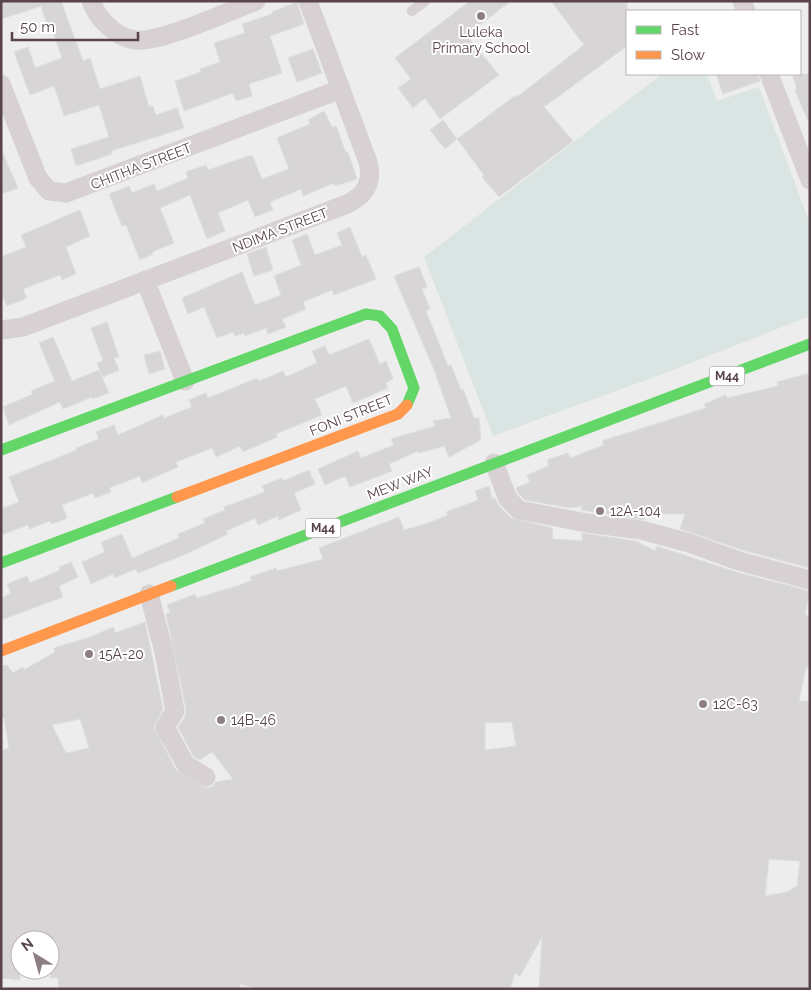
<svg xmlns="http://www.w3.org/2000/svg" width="811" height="990" font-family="Raleway,sans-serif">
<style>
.sand{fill:#dae5e3}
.building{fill:#d8d5d6;stroke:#dfdede;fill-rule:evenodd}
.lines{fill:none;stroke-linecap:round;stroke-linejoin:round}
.lane{stroke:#d7d1d3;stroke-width:10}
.street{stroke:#d7d1d3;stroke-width:19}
.fast{stroke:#63d668;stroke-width:11}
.slow{stroke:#ff974d;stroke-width:11}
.poi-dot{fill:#8c7e84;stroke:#fff;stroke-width:2}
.labels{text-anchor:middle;stroke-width:4;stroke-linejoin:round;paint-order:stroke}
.shield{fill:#fff;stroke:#8b7b82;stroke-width:1}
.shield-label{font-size:12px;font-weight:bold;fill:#59434c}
.poi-label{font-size:14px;fill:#59434c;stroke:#fff;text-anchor:start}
.street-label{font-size:14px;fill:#59434c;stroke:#fff}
</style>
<rect width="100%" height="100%" fill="#ecedec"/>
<path class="sand" d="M 662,74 L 707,74 L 717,101 L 759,87 L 810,224 L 810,316 L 668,372 L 493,436 L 424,257 Z"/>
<path class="building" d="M 1,1 L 61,1 L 83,61 L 90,58 L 100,89 L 140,76 L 149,107 L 153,106 L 156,115 L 177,108 L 184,128 L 111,151 L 112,154 L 76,166 L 71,149 L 109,137 L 99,105 L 64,116 L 54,86 L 30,95 L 14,52 L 28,47 L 35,68 L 62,58 L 50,23 L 47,24 L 41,6 L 1,19 Z
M 470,1 L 511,1 L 466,35 L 499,75 L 440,119 L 425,98 L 413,108 L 398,88 L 411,79 L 395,58 Z
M 551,1 L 627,1 L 627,46 L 544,107 L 573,141 L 499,197 L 482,177 L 484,175 L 457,139 L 516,95 L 517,97 L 584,45 Z
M 297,2 L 304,24 L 270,36 L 282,73 L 249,84 L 252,96 L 236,101 L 233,93 L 184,111 L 175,81 L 201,72 L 200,69 L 220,62 L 214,43 L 245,33 L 242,24 L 272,14 L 272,12 Z
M 313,49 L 322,73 L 297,82 L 288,58 Z
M 716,74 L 758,74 L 760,81 L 723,94 Z
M 792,74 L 810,74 L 810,126 L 795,90 L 797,89 Z
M 324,111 L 332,127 L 336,126 L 346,153 L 348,152 L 357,179 L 335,186 L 334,183 L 303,196 L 301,189 L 270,202 L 273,210 L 255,217 L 248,200 L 218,213 L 225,231 L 207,239 L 190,195 L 160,208 L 174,243 L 152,252 L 153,254 L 140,260 L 126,225 L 122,226 L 109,194 L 129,186 L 132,193 L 154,184 L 157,191 L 188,178 L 186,172 L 206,165 L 208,170 L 252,155 L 262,179 L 289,169 L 277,138 L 310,124 L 308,120 Z
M 443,120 L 457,139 L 445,149 L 430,130 Z
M 1,149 L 18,188 L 1,194 Z
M 80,210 L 90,236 L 66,247 L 76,274 L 62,280 L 60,275 L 23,289 L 27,298 L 7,306 L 1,292 L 1,257 L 26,247 L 21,235 Z
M 350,227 L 362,257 L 366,255 L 376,279 L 334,295 L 332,290 L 303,302 L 306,309 L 282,319 L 286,327 L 268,334 L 266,328 L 245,336 L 244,333 L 235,336 L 233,332 L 217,338 L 204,307 L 188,314 L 182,298 L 242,272 L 255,305 L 281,295 L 274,276 L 301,265 L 292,240 L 307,234 L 315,255 L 342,245 L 337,233 Z
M 266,247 L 273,270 L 254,276 L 247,254 Z
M 419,267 L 427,287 L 422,289 L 430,309 L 426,311 L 448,366 L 451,365 L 461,390 L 463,389 L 474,418 L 479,418 L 481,440 L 449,457 L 444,446 L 419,453 L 418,451 L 389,464 L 392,471 L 350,487 L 345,476 L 325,485 L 318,469 L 358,451 L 361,458 L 394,445 L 391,439 L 435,426 L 433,421 L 451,418 L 435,372 L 394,276 Z
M 107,322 L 119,357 L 114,358 L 119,370 L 103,377 L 97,363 L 103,361 L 91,328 Z
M 53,337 L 72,381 L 99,370 L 109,393 L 93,399 L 92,397 L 63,409 L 60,402 L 9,425 L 3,407 L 33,394 L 31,391 L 55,381 L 39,343 Z
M 369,339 L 380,364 L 386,361 L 393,379 L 386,383 L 388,388 L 353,403 L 346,386 L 315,399 L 322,415 L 276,434 L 277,437 L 243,452 L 240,446 L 216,457 L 212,448 L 176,462 L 178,467 L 142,483 L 140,476 L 109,488 L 111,492 L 95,498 L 93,493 L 62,505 L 67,518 L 52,524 L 50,521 L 29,529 L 28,525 L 1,535 L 1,509 L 19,502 L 9,477 L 77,450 L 76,448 L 99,439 L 96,432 L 114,425 L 118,435 L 163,415 L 164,418 L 192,407 L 189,400 L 206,393 L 208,398 L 257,378 L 259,381 L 283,371 L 286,377 L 317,363 L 312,351 L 325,346 L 329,355 Z
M 160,351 L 165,369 L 149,374 L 144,355 Z
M 810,373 L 810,568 L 742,550 L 680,529 L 685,514 L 645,514 L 645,520 L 581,510 L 582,506 L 571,508 L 525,500 L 518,493 L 516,488 L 530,482 L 527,475 L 549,466 L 547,460 L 568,453 L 570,458 L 604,445 L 602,441 L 706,408 L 704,404 L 726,395 L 727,398 L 778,386 L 777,382 Z
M 309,470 L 315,484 L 294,493 L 301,510 L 279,520 L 278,516 L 258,525 L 255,518 L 226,531 L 228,534 L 186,554 L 138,573 L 136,569 L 114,578 L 113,574 L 91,584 L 82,562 L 105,552 L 101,542 L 122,534 L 132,558 L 179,538 L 178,534 L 205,523 L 203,519 L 225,510 L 224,507 L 265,492 L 262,486 L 282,478 L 283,481 Z
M 489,486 L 492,499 L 495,498 L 500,507 L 511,518 L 552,528 L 553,539 L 582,541 L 582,533 L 636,541 L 655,551 L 657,546 L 736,572 L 810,591 L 805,615 L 810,616 L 810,668 L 806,667 L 799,701 L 810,701 L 810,989 L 539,989 L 542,937 L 520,976 L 515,973 L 510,989 L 257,989 L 240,984 L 240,989 L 59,989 L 58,978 L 50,978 L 50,940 L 20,940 L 20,980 L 1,978 L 1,751 L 9,748 L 4,717 L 1,718 L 1,666 L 7,665 L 13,673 L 23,667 L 24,670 L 55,652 L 54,648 L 93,636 L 113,627 L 115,633 L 145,622 L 163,709 L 154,727 L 176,770 L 205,788 L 212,787 L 216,782 L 233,779 L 212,752 L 200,760 L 194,757 L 178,727 L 185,717 L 186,709 L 166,614 L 170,612 L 167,605 L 195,594 L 197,598 L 240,585 L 252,580 L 250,577 L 276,568 L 277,571 L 323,559 L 319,548 L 399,517 L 404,530 L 426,524 L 448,515 L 446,512 L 478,500 L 475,491 ZM 80,719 L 89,748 L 66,753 L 52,725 ZM 512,722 L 516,746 L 485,750 L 485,723 ZM 769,859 L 800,861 L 797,886 L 787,892 L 765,896 Z
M 71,562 L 78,577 L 59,586 L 63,597 L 1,620 L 1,598 L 11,593 L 7,584 L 27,576 L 30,583 L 60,570 L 59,567 Z"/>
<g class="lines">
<path class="lane" d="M 412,11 L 425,1"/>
<path class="street" d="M 91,1 C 97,18 116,38 135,40 C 161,43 229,11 256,1
M 742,1 L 746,11
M 769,74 L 810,180
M 1,84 L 38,178 L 49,191 L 66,193 L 341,89
M 145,280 L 185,381
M 1,330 L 23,327 L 347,204 C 366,195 373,182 368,162 L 308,1
M 494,463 L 508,499 L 519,510 L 587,523 L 641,530 L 689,543 L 739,561 L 810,580
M 149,594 L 164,652 L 175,711 L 165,727 L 186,765 L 206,777"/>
<path class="fast" d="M 1,450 L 366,314 L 380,316 L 392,329 L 414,388 L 407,405
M 1,563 L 177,497
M 171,586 L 810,344"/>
<path class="slow" d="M 177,497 L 398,414 L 407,405
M 1,651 L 171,586"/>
</g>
<g class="poi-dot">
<circle cx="481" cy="16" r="5"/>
<circle cx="600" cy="511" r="5"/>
<circle cx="89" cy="654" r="5"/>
<circle cx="703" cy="704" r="5"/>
<circle cx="221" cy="720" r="5"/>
</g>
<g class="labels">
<g class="shield">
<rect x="709.5" y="366.5" width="35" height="19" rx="4"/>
<rect x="305.5" y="518.5" width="35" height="19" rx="4"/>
</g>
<g class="shield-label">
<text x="727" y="380">M44</text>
<text x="323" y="532">M44</text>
</g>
<g class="poi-label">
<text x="481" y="37" text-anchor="middle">Luleka<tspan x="481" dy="16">Primary School</tspan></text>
<text x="610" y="516">12A-104</text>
<text x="99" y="659">15A-20</text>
<text x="713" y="709">12C-63</text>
<text x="231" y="725">14B-46</text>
</g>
<g class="street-label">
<text transform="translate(141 166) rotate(-21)" y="5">CHITHA STREET</text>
<text transform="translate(280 230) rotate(-21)" y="5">NDIMA STREET</text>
<text transform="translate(351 415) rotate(-22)" y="5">FONI STREET</text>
<text transform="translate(400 483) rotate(-21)" y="5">MEW WAY</text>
</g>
</g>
<rect width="811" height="990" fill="none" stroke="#59434c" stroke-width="5"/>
<rect x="626" y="10" width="175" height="65" fill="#ffffff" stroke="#bdb4b7"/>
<rect x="636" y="26" width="25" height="8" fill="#63d668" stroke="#bdb4b7"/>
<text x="671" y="35" font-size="15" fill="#59434c">Fast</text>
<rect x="636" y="51" width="25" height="8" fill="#ff974d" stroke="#bdb4b7"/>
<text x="671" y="60" font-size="15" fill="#59434c">Slow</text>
<g transform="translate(35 955) rotate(323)"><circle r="24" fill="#ffffff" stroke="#bdb4b7"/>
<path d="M0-4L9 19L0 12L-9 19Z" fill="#8c7e84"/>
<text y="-8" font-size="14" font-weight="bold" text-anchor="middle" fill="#59434c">N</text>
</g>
<path d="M12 32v8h126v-8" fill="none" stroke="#59434c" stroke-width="2.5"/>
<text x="20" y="32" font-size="15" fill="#59434c" stroke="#ffffff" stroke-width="4" paint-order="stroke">50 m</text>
</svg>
